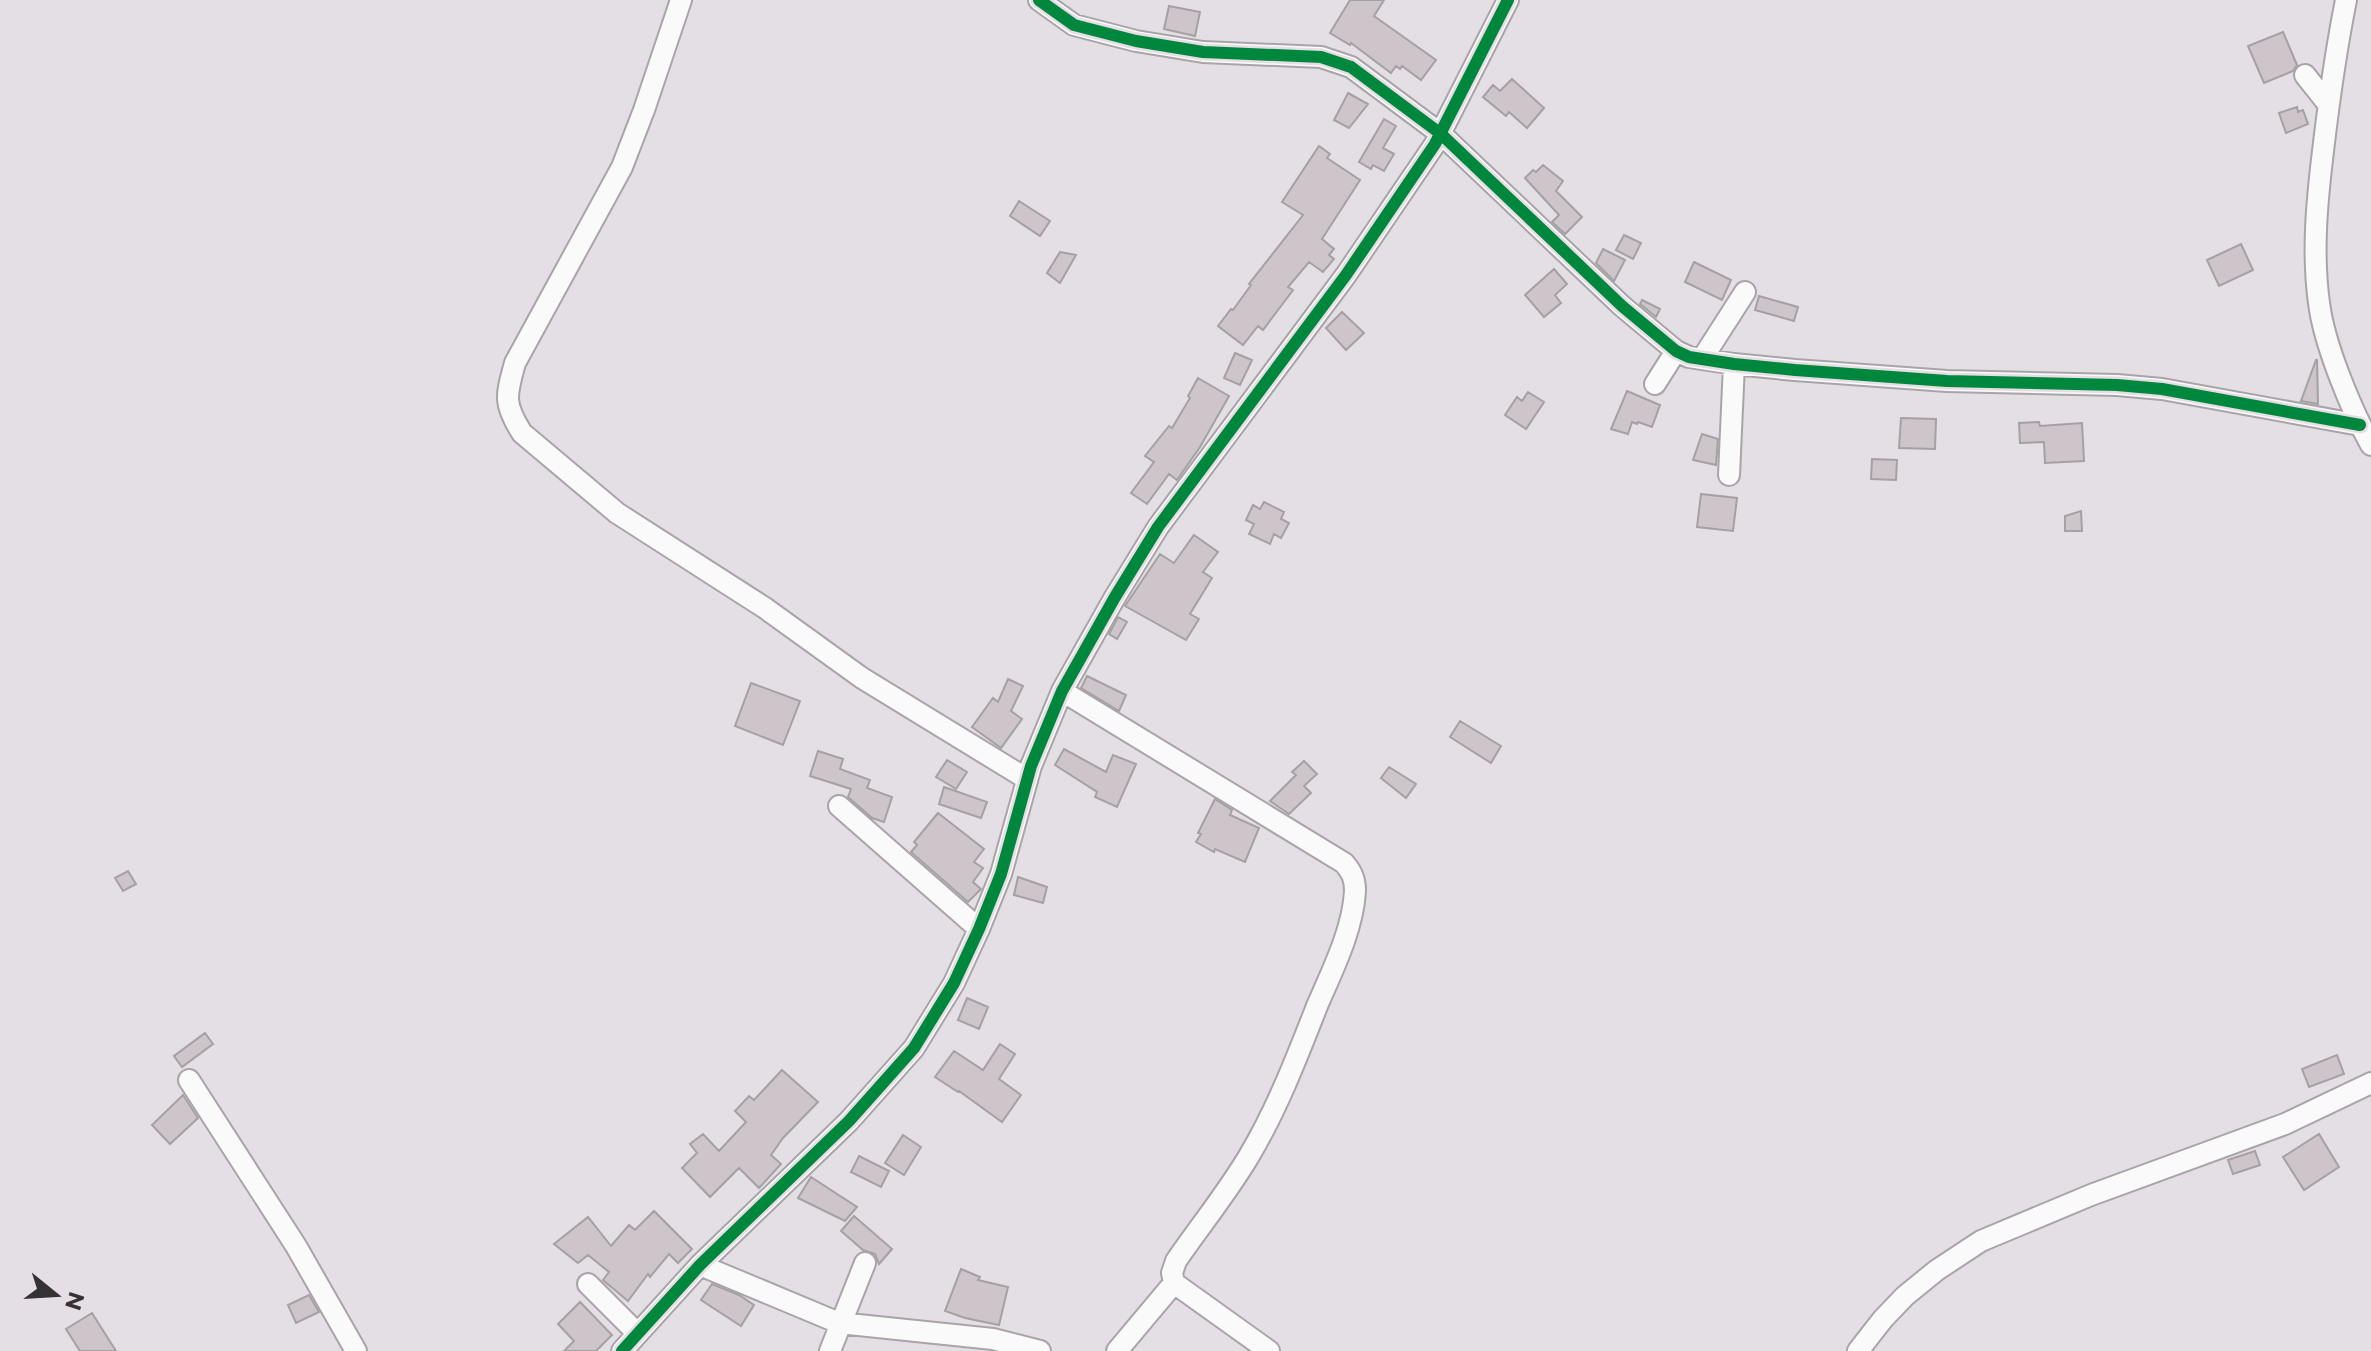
<svg xmlns="http://www.w3.org/2000/svg" width="2371" height="1351" font-family="Montserrat,sans-serif">
<style>
.building{fill:#cec5cb;stroke:#a4a0a3;stroke-width:2}
.lines{fill:none;stroke-linecap:round;stroke-linejoin:round}
.minor-casing{stroke:#a8a4a8;stroke-width:24}
.minor{stroke:#fbfafb;stroke-width:20}
.cycleway-casing{stroke:#e6dde5;stroke-width:17}
.cycleway{stroke:#00873e;stroke-width:12}
</style>
<rect width="100%" height="100%" fill="#e4dfe4"/>
<path class="building" d="M 1350,0 L 1384,0 L 1374,16 L 1436,60 L 1421,80 L 1402,66 L 1400,69 L 1396,66 L 1391,73 L 1351,43 L 1350,45 L 1330,33 Z
M 1169,6 L 1200,12 L 1195,36 L 1164,29 Z
M 2283,32 L 2297,65 L 2293,71 L 2264,83 L 2248,46 Z
M 1512,79 L 1544,108 L 1527,128 L 1509,112 L 1506,116 L 1483,97 L 1493,85 L 1500,91 Z
M 1348,93 L 1368,104 L 1349,128 L 1334,120 Z
M 2297,107 L 2298,112 L 2303,110 L 2308,124 L 2286,133 L 2279,113 Z
M 1384,119 L 1396,126 L 1383,148 L 1394,154 L 1384,171 L 1373,165 L 1371,169 L 1359,162 Z
M 1319,146 L 1330,154 L 1327,158 L 1360,180 L 1322,239 L 1334,249 L 1329,255 L 1334,259 L 1323,272 L 1309,262 L 1288,287 L 1293,290 L 1263,330 L 1258,326 L 1243,345 L 1218,326 L 1231,309 L 1233,310 L 1251,285 L 1249,284 L 1303,215 L 1282,202 Z
M 1543,165 L 1563,181 L 1556,191 L 1582,217 L 1565,234 L 1552,222 L 1559,215 L 1525,178 L 1533,170 L 1536,172 Z
M 1019,201 L 1050,221 L 1040,236 L 1010,216 Z
M 1624,235 L 1641,243 L 1633,259 L 1616,250 Z
M 2241,244 L 2253,270 L 2219,286 L 2207,260 Z
M 1603,249 L 1625,260 L 1614,281 L 1596,263 Z
M 1060,252 L 1076,255 L 1060,283 L 1047,273 Z
M 1694,262 L 1731,280 L 1722,300 L 1685,282 Z
M 1554,269 L 1567,284 L 1555,295 L 1561,303 L 1544,317 L 1525,295 Z
M 1759,296 L 1798,307 L 1794,321 L 1755,310 Z
M 1642,300 L 1660,309 L 1656,317 L 1640,304 Z
M 1342,312 L 1364,333 L 1346,350 L 1326,328 Z
M 1235,353 L 1252,360 L 1240,385 L 1224,378 Z
M 2316,360 L 2317,360 L 2318,404 L 2301,401 Z
M 1198,378 L 1229,396 L 1200,447 L 1177,480 L 1169,474 L 1147,504 L 1131,493 L 1154,462 L 1145,456 L 1169,426 L 1172,428 L 1190,398 L 1188,396 Z
M 1627,391 L 1660,405 L 1652,427 L 1638,422 L 1637,424 L 1632,422 L 1628,434 L 1611,429 Z
M 1528,392 L 1544,402 L 1526,429 L 1505,415 L 1517,397 L 1522,401 Z
M 1901,418 L 1936,419 L 1935,449 L 1899,448 Z
M 2039,422 L 2040,426 L 2082,423 L 2084,461 L 2045,463 L 2044,442 L 2020,443 L 2019,423 Z
M 1702,434 L 1718,439 L 1716,465 L 1693,460 Z
M 1872,459 L 1897,460 L 1896,480 L 1871,479 Z
M 1701,494 L 1737,498 L 1733,531 L 1697,527 Z
M 1264,502 L 1284,512 L 1281,519 L 1289,523 L 1281,538 L 1274,534 L 1270,544 L 1249,534 L 1254,524 L 1246,520 L 1253,505 L 1260,509 Z
M 2081,511 L 2082,531 L 2065,531 L 2065,516 Z
M 1194,535 L 1218,552 L 1203,572 L 1212,578 L 1190,614 L 1199,619 L 1186,640 L 1125,606 L 1160,554 L 1174,563 Z
M 1118,617 L 1127,622 L 1117,639 L 1109,634 Z
M 1087,676 L 1126,695 L 1119,711 L 1081,688 Z
M 1008,679 L 1023,686 L 1011,711 L 1022,719 L 1001,748 L 972,727 L 993,698 L 998,702 Z
M 751,683 L 800,701 L 783,745 L 735,726 Z
M 1460,721 L 1501,746 L 1491,763 L 1450,737 Z
M 1064,749 L 1106,772 L 1113,755 L 1136,764 L 1117,807 L 1095,797 L 1097,792 L 1055,765 Z
M 818,751 L 843,759 L 840,769 L 870,780 L 867,788 L 892,797 L 884,822 L 872,818 L 848,797 L 851,789 L 810,776 Z
M 947,760 L 967,772 L 956,789 L 936,777 Z
M 1304,761 L 1317,774 L 1304,786 L 1311,793 L 1289,814 L 1270,801 L 1296,775 L 1292,772 Z
M 1389,767 L 1416,784 L 1406,798 L 1381,778 Z
M 944,787 L 987,802 L 981,818 L 939,804 Z
M 1215,799 L 1232,810 L 1230,815 L 1259,828 L 1245,862 L 1215,849 L 1214,852 L 1196,842 L 1201,834 L 1198,833 Z
M 938,813 L 984,849 L 974,862 L 983,868 L 973,882 L 981,889 L 968,902 L 911,852 L 917,845 L 914,842 Z
M 128,871 L 136,884 L 123,891 L 115,878 Z
M 1018,877 L 1047,887 L 1043,903 L 1014,895 Z
M 967,998 L 988,1007 L 979,1029 L 958,1020 Z
M 205,1033 L 213,1044 L 182,1067 L 174,1056 Z
M 1000,1044 L 1015,1054 L 999,1079 L 1021,1095 L 1002,1122 L 959,1091 L 958,1092 L 935,1077 L 954,1051 L 983,1070 Z
M 2337,1055 L 2344,1074 L 2309,1087 L 2302,1069 Z
M 782,1070 L 818,1102 L 783,1138 L 771,1155 L 781,1164 L 759,1188 L 739,1168 L 710,1197 L 682,1168 L 697,1153 L 690,1144 L 703,1134 L 719,1151 L 746,1122 L 735,1111 L 749,1096 L 754,1100 Z
M 183,1095 L 198,1118 L 170,1144 L 152,1125 Z
M 2319,1134 L 2339,1167 L 2304,1190 L 2283,1157 Z
M 903,1135 L 921,1147 L 904,1175 L 885,1163 Z
M 2255,1151 L 2260,1165 L 2233,1174 L 2228,1160 Z
M 859,1156 L 889,1171 L 881,1187 L 851,1172 Z
M 811,1177 L 857,1207 L 845,1221 L 798,1198 Z
M 654,1211 L 692,1249 L 678,1263 L 669,1254 L 650,1277 L 648,1274 L 628,1301 L 603,1280 L 609,1272 L 588,1255 L 578,1263 L 554,1244 L 588,1217 L 611,1246 L 629,1225 L 635,1230 Z
M 854,1216 L 892,1249 L 879,1264 L 875,1254 L 863,1250 L 841,1231 Z
M 961,1269 L 980,1277 L 978,1280 L 1008,1287 L 999,1325 L 965,1318 L 945,1311 Z
M 712,1284 L 739,1295 L 754,1305 L 741,1326 L 701,1300 Z
M 309,1295 L 319,1312 L 296,1323 L 288,1305 Z
M 580,1302 L 612,1335 L 596,1351 L 564,1351 L 574,1341 L 558,1324 Z
M 92,1313 L 116,1351 L 80,1351 L 66,1329 Z"/>
<g class="lines">
<g class="minor-casing">
<path id="minor" d="M 681,0 L 644,110 L 622,167 L 515,363 C 506,396 503,403 522,433 L 617,513 L 765,608 L 862,678 L 1027,779
M 1039,0 L 1074,25 L 1136,41 L 1203,52 L 1321,57 L 1351,67 L 1441,134 L 1622,306 L 1676,351 L 1689,357 L 1734,364 L 1795,370 L 1947,381 L 2117,385 L 2162,389 L 2360,425
M 2346,0 C 2336,50 2329,100 2323,151 C 2317,201 2312,252 2319,303 C 2324,344 2351,409 2371,445
M 2305,75 L 2328,104
M 1702,359 L 1745,292
M 1655,384 L 1676,351
M 1729,475 L 1734,364
M 1062,691 L 1344,863 C 1352,872 1355,879 1355,891 C 1353,930 1332,971 1317,1006 C 1297,1057 1277,1109 1249,1156 C 1227,1193 1200,1226 1176,1261 L 1172,1273 L 1174,1283 L 1117,1351
M 839,806 L 979,929
M 189,1080 L 296,1246 L 356,1351
M 700,1265 L 839,1323 L 993,1339 L 1040,1351
M 1174,1283 L 1269,1351
M 588,1284 L 637,1333
M 622,1351 L 700,1265 L 849,1121 L 914,1048 L 954,983 L 979,929 L 1001,874 L 1031,766 L 1062,691 L 1115,597 L 1158,527 L 1346,275 L 1435,144 L 1508,0
M 830,1351 L 865,1263
M 1858,1351 L 1883,1319 L 1905,1296 L 1937,1270 L 1981,1241 L 2091,1195 L 2285,1124 L 2371,1083"/>
</g>
<use href="#minor" class="minor"/>
<g class="cycleway-casing">
<path id="cycleway" d="M 1039,0 L 1074,25 L 1136,41 L 1203,52 L 1321,57 L 1351,67 L 1441,134 L 1622,306 L 1676,351 L 1689,357 L 1734,364 L 1795,370 L 1947,381 L 2117,385 L 2162,389 L 2360,425
M 622,1351 L 700,1265 L 849,1121 L 914,1048 L 954,983 L 979,929 L 1001,874 L 1031,766 L 1062,691 L 1115,597 L 1158,527 L 1346,275 L 1435,144 L 1508,0"/>
</g>
<use href="#cycleway" class="cycleway"/>
</g>
<g transform="translate(56 1295) rotate(108)" stroke="#e6dde5" stroke-width="6" paint-order="stroke">
<path d="M0-6L14 30L0 20L-14 30Z" fill="#353234"/>
<text y="-12" font-size="22" font-weight="bold" text-anchor="middle" fill="#353234">N</text>
</g>
</svg>
